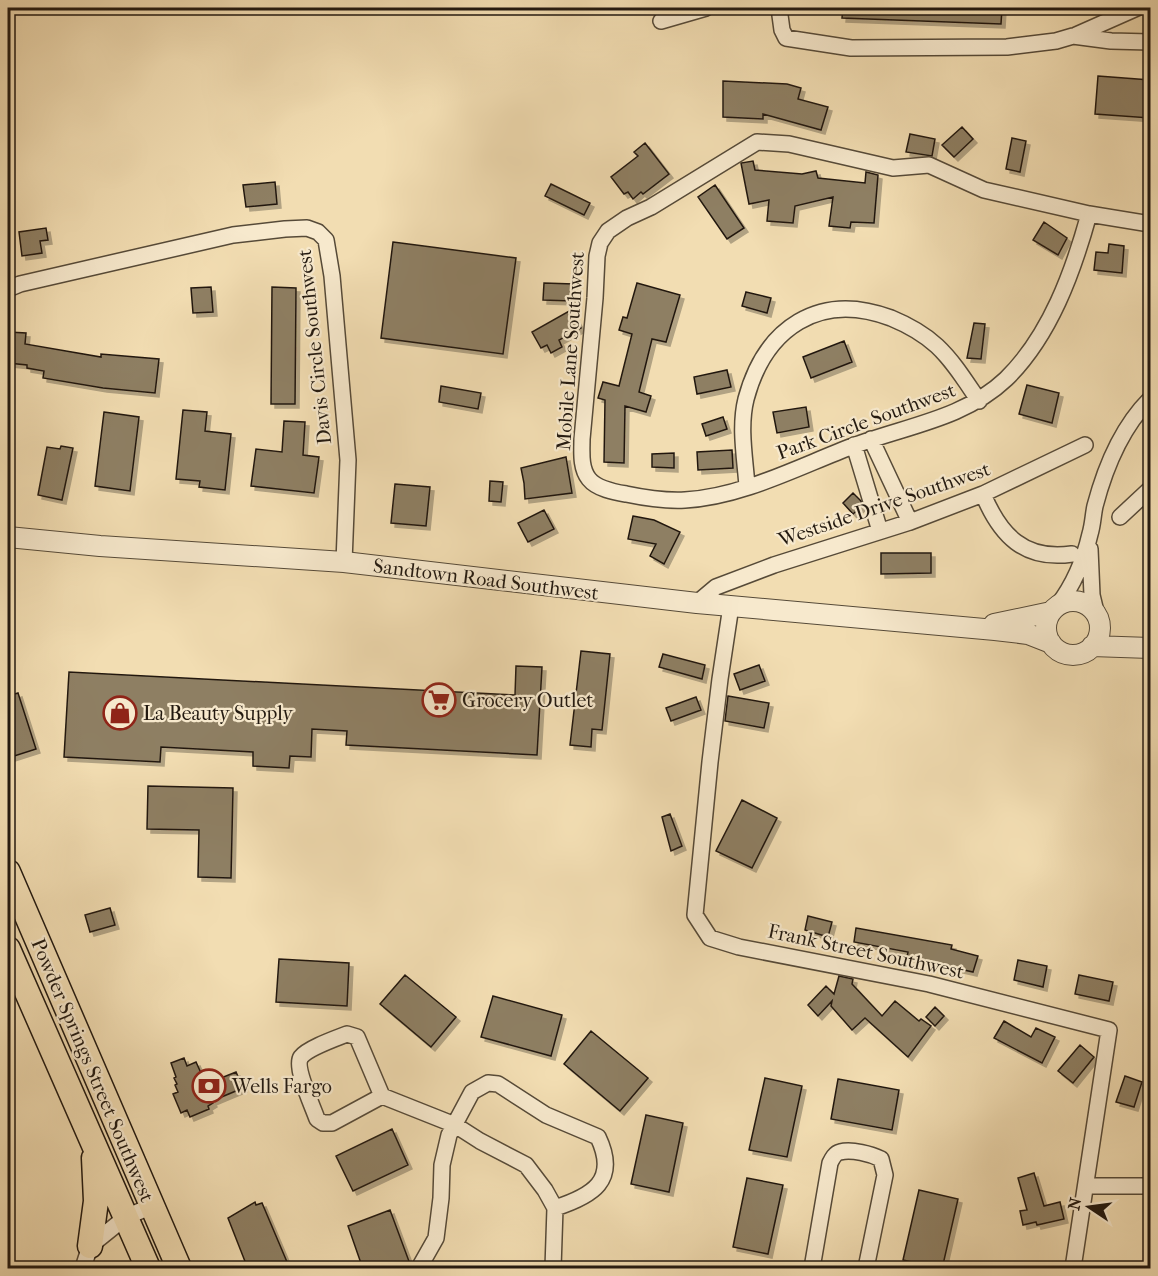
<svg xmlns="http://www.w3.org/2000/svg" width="1158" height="1276" font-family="'IM FELL French Canon',serif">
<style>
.building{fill:#8e7f64;stroke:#221910;stroke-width:1.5;filter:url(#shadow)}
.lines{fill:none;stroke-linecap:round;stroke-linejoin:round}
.minor-casing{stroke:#564a38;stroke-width:18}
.tertiary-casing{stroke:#564a38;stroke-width:22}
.primary-casing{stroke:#221910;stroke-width:27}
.minor{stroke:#f7e9cd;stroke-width:15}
.tertiary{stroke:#f7e9cd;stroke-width:20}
.primary{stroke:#f2ddb2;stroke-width:24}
.labels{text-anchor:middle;stroke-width:4.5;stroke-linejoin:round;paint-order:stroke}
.street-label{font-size:20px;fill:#221910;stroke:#f7e9cd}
.poi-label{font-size:20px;fill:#221910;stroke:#f7e9cd;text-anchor:start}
</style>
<defs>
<filter id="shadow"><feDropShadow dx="4" dy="4" stdDeviation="0" flood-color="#0004"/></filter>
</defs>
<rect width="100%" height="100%" fill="#f2ddb2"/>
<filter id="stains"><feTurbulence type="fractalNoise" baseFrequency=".00333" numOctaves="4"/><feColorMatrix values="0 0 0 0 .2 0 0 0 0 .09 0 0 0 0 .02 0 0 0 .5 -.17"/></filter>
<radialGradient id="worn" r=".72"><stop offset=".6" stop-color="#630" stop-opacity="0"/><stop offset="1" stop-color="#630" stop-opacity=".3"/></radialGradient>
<path class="building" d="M 843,8 L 1002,8 L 1001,24 L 842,18 Z
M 1098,76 L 1150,80 L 1150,118 L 1095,114 Z
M 723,81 L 787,84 L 801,88 L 798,99 L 828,107 L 821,130 L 763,114 L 763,119 L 723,117 Z
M 962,127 L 973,139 L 954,157 L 942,145 Z
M 910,134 L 935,139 L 932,156 L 906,152 Z
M 1012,138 L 1026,141 L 1020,172 L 1006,169 Z
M 645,143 L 669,174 L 643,194 L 641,192 L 633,199 L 628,192 L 624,194 L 611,177 L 638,156 L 634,152 Z
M 753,161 L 755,170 L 802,174 L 816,171 L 818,178 L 865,183 L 866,172 L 878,175 L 874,223 L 851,222 L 850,228 L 829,226 L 833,197 L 795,206 L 793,223 L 767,221 L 769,200 L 749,204 L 741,163 Z
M 275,182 L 277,204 L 246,207 L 243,185 Z
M 551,184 L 590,203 L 584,215 L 545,196 Z
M 715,185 L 744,228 L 727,239 L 698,197 Z
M 1044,222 L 1067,238 L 1058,255 L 1033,240 Z
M 46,228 L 48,240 L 40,241 L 42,253 L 22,256 L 19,232 Z
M 393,242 L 516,258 L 503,354 L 381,338 Z
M 1109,244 L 1124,246 L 1122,273 L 1094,270 L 1096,252 L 1108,253 Z
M 544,283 L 573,284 L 572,301 L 543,300 Z
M 637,283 L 680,295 L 666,342 L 652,339 L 639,392 L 651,396 L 646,412 L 625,406 L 624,463 L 604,462 L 605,400 L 598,398 L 603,382 L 619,386 L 632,334 L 619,330 L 623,317 L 627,318 Z
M 211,287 L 213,312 L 193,313 L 191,288 Z
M 272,287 L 296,288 L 295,404 L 271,404 Z
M 746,292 L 771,298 L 767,313 L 742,306 Z
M 571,310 L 581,328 L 559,340 L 562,347 L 551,353 L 547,345 L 541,348 L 532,332 Z
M 974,323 L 985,324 L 981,359 L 967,358 Z
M 8,332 L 26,333 L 25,344 L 101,357 L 101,354 L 159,359 L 155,393 L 103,388 L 43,378 L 44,371 L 27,368 L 27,365 L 8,363 Z
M 844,341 L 852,362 L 811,378 L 803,357 Z
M 727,370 L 731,387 L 697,394 L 694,377 Z
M 1027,385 L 1059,393 L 1052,423 L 1019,414 Z
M 441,386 L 481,393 L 478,409 L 439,402 Z
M 806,407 L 809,427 L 777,433 L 773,412 Z
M 183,410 L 207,412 L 205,431 L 231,434 L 225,490 L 199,487 L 200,481 L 176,479 Z
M 104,412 L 139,417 L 130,491 L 95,486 Z
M 723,417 L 727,429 L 706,436 L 702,424 Z
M 284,421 L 305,422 L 303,455 L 319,457 L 314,493 L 251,486 L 256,449 L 282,452 Z
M 61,446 L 73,448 L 62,500 L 38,495 L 47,447 L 60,449 Z
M 732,450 L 733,468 L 698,470 L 697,452 Z
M 674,453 L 674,468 L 652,467 L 652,454 Z
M 566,457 L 572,493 L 525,499 L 524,483 L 521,468 Z
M 490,481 L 503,482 L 501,502 L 489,501 Z
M 395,484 L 430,487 L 426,526 L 391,523 Z
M 853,493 L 861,501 L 862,506 L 853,514 L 843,503 Z
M 544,510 L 554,529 L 528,542 L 518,523 Z
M 633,516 L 654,520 L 680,532 L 664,564 L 650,556 L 656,544 L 628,539 Z
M 881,553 L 931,553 L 931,573 L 881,574 Z
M 581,651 L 610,654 L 602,730 L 592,729 L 591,747 L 570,745 Z
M 663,654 L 705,665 L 702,679 L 659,667 Z
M 759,665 L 765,681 L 740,690 L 734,674 Z
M 516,666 L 542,667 L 537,755 L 346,745 L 347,731 L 312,729 L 311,757 L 290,756 L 289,768 L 253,766 L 253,752 L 161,747 L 160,762 L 64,757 L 69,672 L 515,695 Z
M 18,693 L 36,749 L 8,758 L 8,696 Z
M 728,696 L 769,703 L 764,728 L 725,721 Z
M 696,697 L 701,710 L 671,721 L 666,708 Z
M 148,786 L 233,788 L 231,878 L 198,877 L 199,830 L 147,829 Z
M 742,800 L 777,818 L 752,868 L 716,851 Z
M 670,814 L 682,846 L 671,851 L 662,817 Z
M 110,908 L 115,925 L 90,932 L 85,915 Z
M 808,916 L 832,922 L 828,937 L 805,930 Z
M 856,928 L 952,945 L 951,949 L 978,956 L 973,972 L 907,957 L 908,952 L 854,942 Z
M 279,959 L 349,963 L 347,1006 L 276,1002 Z
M 1018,960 L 1047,966 L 1043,987 L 1014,980 Z
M 405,975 L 456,1017 L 431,1047 L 380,1004 Z
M 1079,975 L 1113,982 L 1109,1001 L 1075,994 Z
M 839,976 L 853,979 L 852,984 L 882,1016 L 895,1001 L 919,1021 L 921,1019 L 931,1026 L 908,1057 L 865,1018 L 852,1030 L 831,1006 L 832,1001 L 818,1016 L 808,1005 L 826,986 L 834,994 Z
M 493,996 L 562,1015 L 551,1056 L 481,1037 Z
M 935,1007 L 944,1016 L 935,1026 L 926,1017 Z
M 1004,1021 L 1031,1037 L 1036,1028 L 1055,1037 L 1042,1063 L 994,1038 Z
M 591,1031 L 648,1078 L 620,1111 L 564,1064 Z
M 1080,1045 L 1094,1057 L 1073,1083 L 1058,1071 Z
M 184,1058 L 187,1066 L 196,1062 L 206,1084 L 236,1072 L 243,1088 L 212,1101 L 213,1103 L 208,1106 L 209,1109 L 190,1117 L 187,1110 L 181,1113 L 173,1094 L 178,1092 L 175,1085 L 177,1084 L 174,1078 L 176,1077 L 171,1063 Z
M 1125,1076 L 1142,1082 L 1134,1107 L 1116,1102 Z
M 765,1078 L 802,1086 L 787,1157 L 749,1150 Z
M 838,1079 L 899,1090 L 892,1130 L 831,1119 Z
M 646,1115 L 683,1123 L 669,1192 L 631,1184 Z
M 392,1129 L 408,1165 L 353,1191 L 336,1156 Z
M 1034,1173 L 1044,1206 L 1060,1202 L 1064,1219 L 1037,1225 L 1036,1222 L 1023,1225 L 1020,1211 L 1027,1210 L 1018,1178 Z
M 747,1178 L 783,1185 L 768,1254 L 733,1247 Z
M 919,1190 L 958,1199 L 942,1269 L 903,1260 Z
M 255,1202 L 256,1205 L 262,1203 L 290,1269 L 248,1269 L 228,1218 Z
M 390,1210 L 410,1264 L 409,1269 L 363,1269 L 348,1226 Z"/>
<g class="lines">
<g class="minor-casing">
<path id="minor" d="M 779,8 L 782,30 L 786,38 L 851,48 L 1007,47 L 1056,41 L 1073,36 L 1111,41 L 1150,42
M 661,21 L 706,8
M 1076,35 L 1137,8
M 1089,214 C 1073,272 1050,336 1006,379 C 964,419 905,426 853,446 C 800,466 742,497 685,500 C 665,501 645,498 626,494 C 614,492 597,489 589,479 C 580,468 582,451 582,439 L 595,298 L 597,256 L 600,243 L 608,231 L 627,218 L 651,207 L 757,142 L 789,144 L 893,168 L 929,165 L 984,190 L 1089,214 L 1150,224
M 8,289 L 20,284 L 233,235 L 285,229 L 307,228 L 318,232 L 326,240 L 332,276 L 348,460 L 344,562
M 871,439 L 910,522
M 854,445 L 880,531
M 747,486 C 745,458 739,427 746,399 C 765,328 819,291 891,318 C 908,325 924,334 937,346 C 954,362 966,382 979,401
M 983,494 C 1000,535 1024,561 1072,554
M 1120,517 L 1150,489
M 1090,549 L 1092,595 L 1097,616
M 697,603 L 716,587 L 774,565 L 910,522 L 983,494 L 1085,445
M 1058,605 C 1074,584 1084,560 1090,534 C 1093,524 1093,515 1095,506 C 1105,468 1122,427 1150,399
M 731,606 L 720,679 L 710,762 L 695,915 L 710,938 L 739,947 L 929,984 L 1109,1030 L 1073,1268
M 382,1096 L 332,1123 L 323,1123 L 317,1119 C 313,1107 294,1067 301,1057 C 308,1048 337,1038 347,1034 L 357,1037 L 382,1096 L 455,1125 L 480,1141 L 526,1165 L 545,1190 L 555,1208 L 553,1268
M 1086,1186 L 1150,1186
M 83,1268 L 90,1246 L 126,1217 L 152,1206
M 419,1268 L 436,1238 L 441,1198 L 442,1165 L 449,1135 L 472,1092 L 488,1083 L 498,1084 L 546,1115 L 598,1137 C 619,1181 592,1196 555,1208
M 812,1268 L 830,1163 C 832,1159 835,1153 840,1152 C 852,1149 871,1154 881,1159 L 885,1175 L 866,1268"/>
</g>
<g class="tertiary-casing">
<path id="tertiary" d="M 8,537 L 100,546 L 344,562 L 697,603 L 995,630 L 1028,634 L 1051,643
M1046 628a27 27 0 1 1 54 0a27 27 0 1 1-54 0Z
M 994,624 L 1051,612
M 1092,646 L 1150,648"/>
</g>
<g class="primary-casing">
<path id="primary" d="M 8,872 L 179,1268
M 8,949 L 148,1268
M 90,1246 L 96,1201 L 94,1158"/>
</g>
<use href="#minor" class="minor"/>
<use href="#tertiary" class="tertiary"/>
<use href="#primary" class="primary"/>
</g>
<defs>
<g id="supermarket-ring" transform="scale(1.725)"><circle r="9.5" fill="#f7e9cd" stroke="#8f2418" stroke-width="1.5"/><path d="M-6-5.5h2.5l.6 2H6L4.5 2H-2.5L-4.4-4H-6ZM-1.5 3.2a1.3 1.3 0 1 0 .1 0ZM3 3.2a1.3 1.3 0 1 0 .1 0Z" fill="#8f2418"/></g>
<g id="shop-ring" transform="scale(1.725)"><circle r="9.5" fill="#f7e9cd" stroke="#8f2418" stroke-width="1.5"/><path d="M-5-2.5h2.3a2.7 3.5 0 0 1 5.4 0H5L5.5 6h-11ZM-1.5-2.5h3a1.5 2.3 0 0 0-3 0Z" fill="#8f2418"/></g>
<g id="bank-ring" transform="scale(1.725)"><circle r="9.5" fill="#f7e9cd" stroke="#8f2418" stroke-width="1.5"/><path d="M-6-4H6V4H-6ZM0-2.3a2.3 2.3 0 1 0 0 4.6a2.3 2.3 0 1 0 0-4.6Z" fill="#8f2418"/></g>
</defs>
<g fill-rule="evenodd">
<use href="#supermarket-ring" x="439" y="700"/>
<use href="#shop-ring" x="120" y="713"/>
<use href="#bank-ring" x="209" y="1086"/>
</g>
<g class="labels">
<g class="street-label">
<text transform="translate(314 347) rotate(-96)" y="7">Davis Circle Southwest</text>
<text transform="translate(570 351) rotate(-86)" y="7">Mobile Lane Southwest</text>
<text transform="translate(866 421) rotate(-20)" y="7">Park Circle Southwest</text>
<text transform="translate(884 504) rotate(-19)" y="7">Westside Drive Southwest</text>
<text transform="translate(486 579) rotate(7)" y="7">Sandtown Road Southwest</text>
<text transform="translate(866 951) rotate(12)" y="7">Frank Street Southwest</text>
<text transform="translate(93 1070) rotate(67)" y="7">Powder Springs Street Southwest</text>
</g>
<g class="poi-label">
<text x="462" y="707">Grocery Outlet</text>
<text x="143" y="720">La Beauty Supply</text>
<text x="232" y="1093">Wells Fargo</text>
</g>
</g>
<rect width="1158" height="1276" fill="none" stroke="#f2ddb2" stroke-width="30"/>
<rect x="9" y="9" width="1140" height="1258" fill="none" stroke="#221910" stroke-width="3"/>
<rect x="15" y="15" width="1128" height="1246" fill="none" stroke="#221910" stroke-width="1.5"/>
<g transform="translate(1089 1207) rotate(283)" stroke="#f7e9cd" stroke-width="4.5" paint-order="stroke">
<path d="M0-4.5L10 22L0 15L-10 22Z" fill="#221910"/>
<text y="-9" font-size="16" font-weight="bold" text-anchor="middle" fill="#221910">N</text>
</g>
<rect width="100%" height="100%" filter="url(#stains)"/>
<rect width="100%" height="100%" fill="url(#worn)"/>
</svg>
